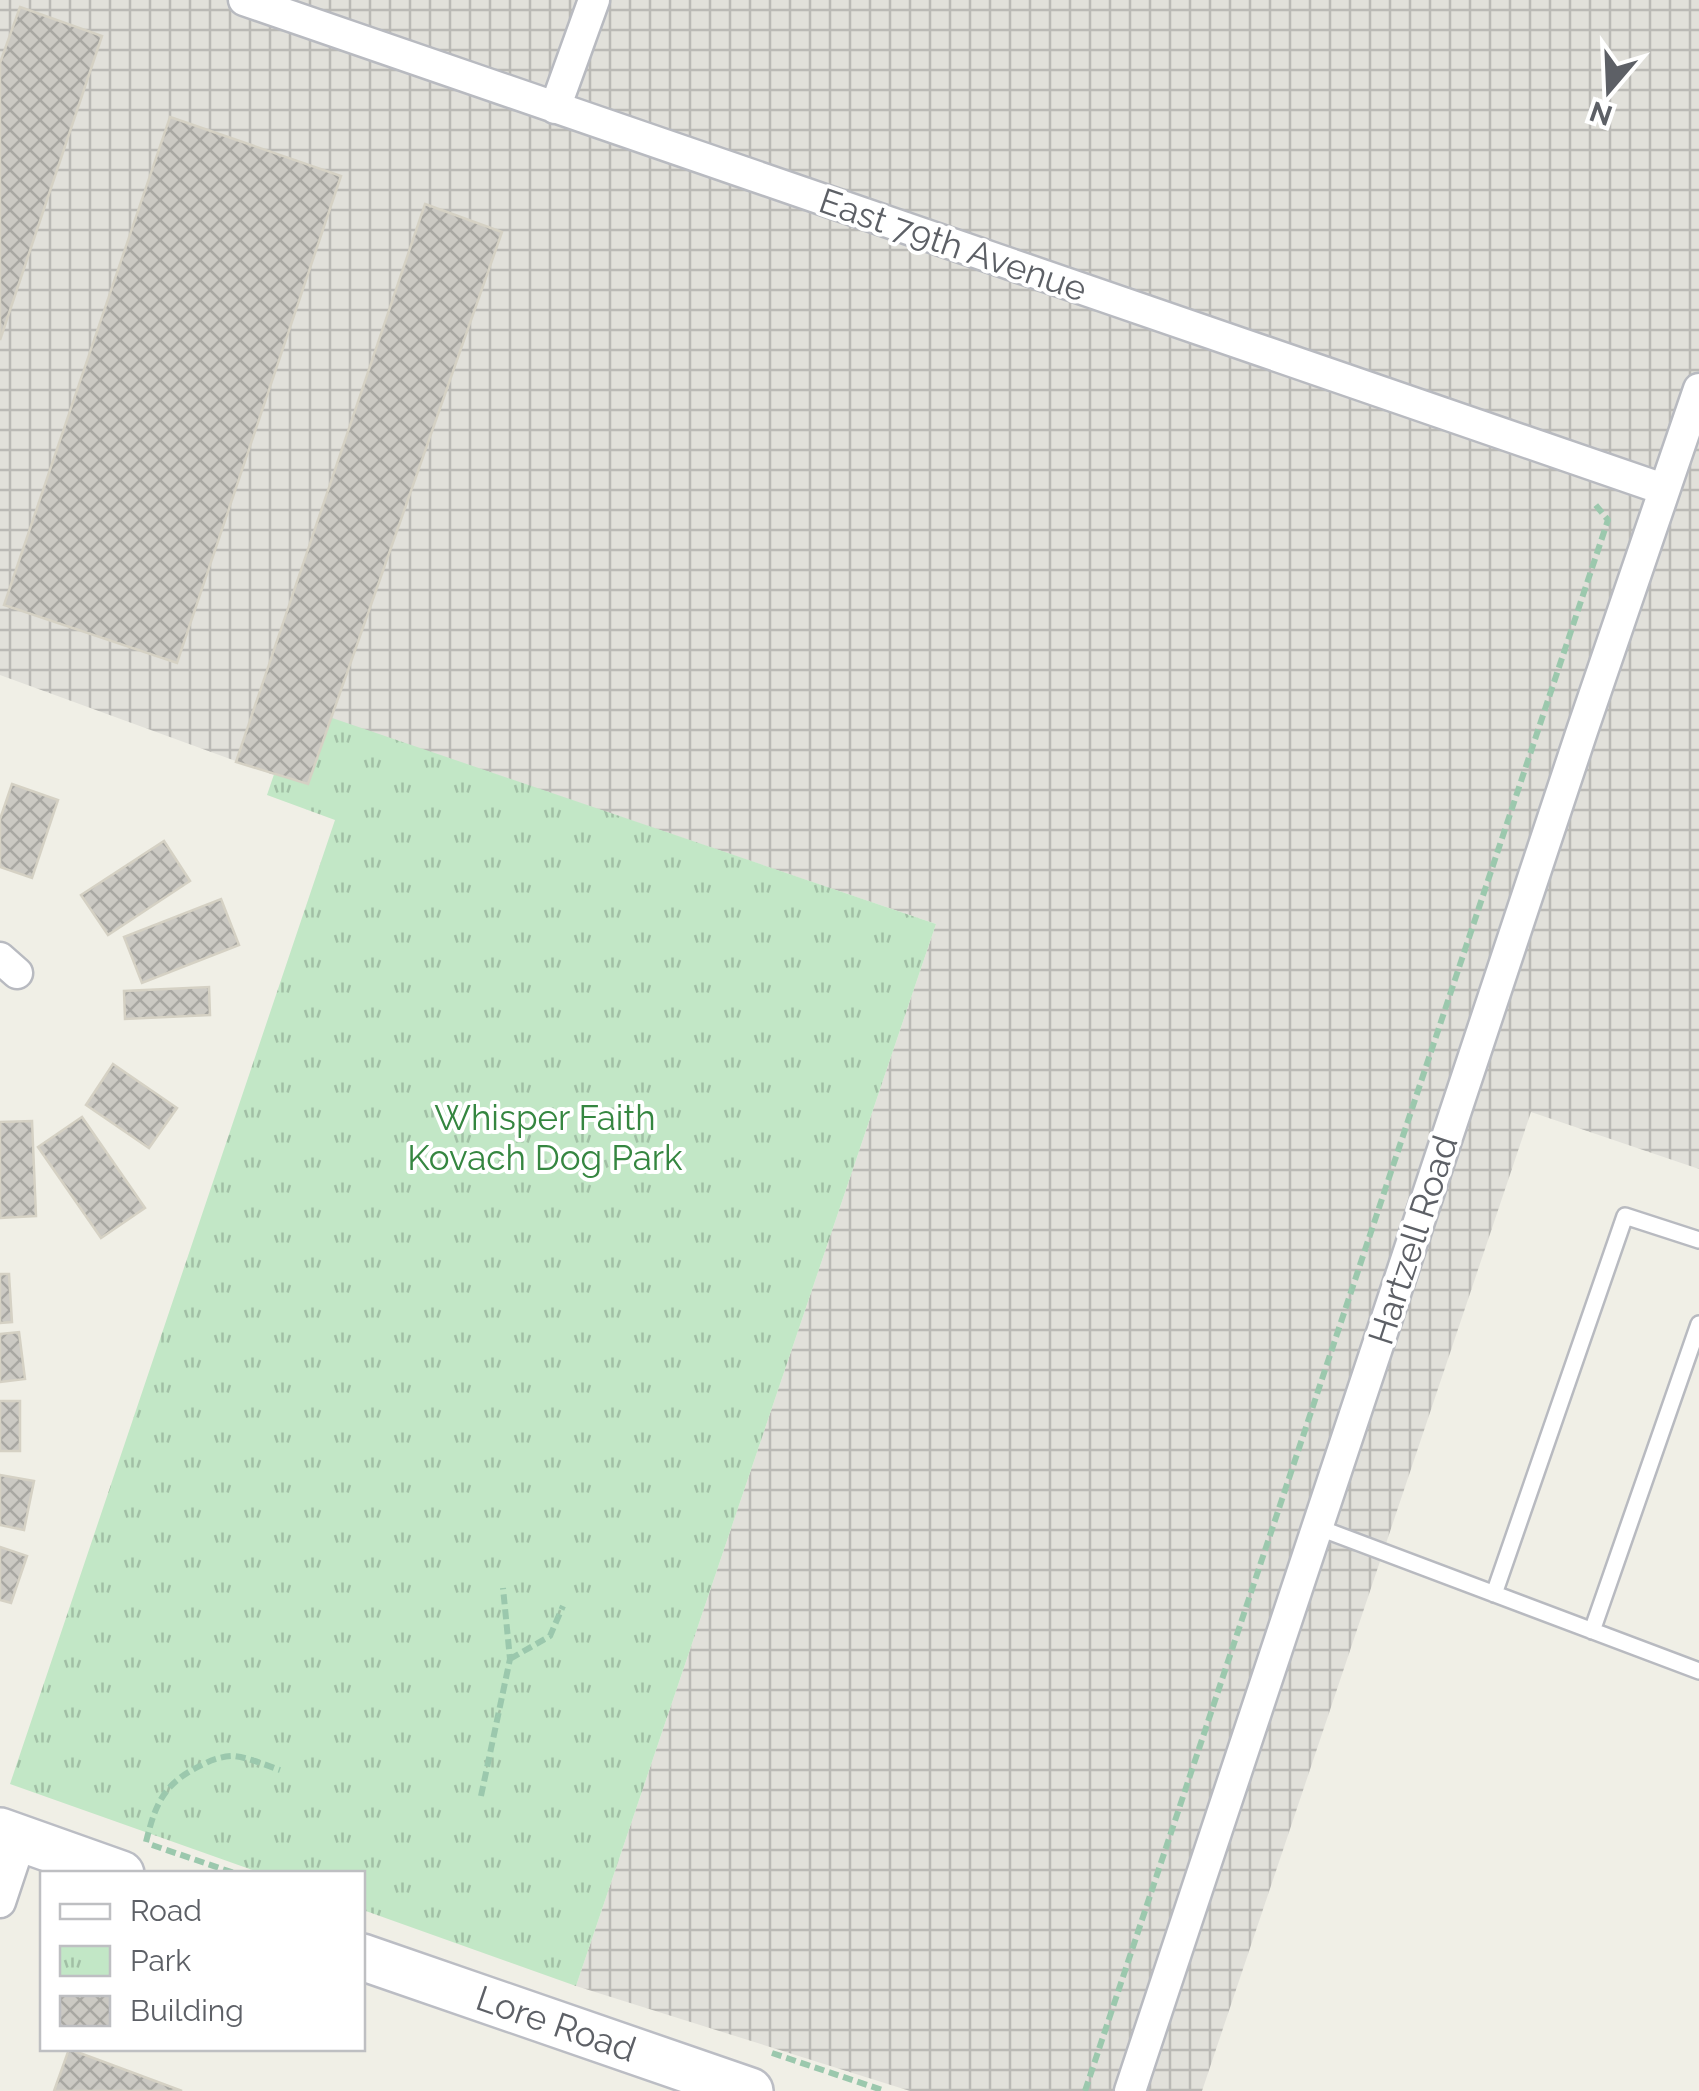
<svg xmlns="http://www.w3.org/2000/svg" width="1699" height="2091" font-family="Raleway,sans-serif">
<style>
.industrial{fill:url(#industrial-grid)}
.park{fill:url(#park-tufts)}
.building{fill:url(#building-cross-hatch);stroke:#d5d1c4;stroke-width:2.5}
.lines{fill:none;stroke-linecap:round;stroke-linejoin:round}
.lane-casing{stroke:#b8bac0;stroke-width:20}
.street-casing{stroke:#b8bac0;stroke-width:35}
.secondary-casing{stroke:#bbbdc4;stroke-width:50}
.path{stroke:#9bc8ad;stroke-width:6;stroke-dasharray:10 5;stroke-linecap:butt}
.lane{stroke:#fff;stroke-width:15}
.street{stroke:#fff;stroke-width:30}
.secondary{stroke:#fff;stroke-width:45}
.labels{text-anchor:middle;stroke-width:8;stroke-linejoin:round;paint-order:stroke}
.street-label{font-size:35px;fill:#5d6066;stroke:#fff}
.park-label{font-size:35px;fill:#358640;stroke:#fff}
</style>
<defs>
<pattern id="industrial-grid" width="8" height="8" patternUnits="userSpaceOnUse" patternTransform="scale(2.5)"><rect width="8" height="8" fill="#e1e0da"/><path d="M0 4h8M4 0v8" fill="none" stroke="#bab9b5"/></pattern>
<pattern id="park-tufts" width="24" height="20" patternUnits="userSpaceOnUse" patternTransform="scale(2.5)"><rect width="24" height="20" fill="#c2e7c6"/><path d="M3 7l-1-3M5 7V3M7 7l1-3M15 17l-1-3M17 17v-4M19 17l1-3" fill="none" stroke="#a1bfa5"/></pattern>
<pattern id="building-cross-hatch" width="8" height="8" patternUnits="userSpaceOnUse" patternTransform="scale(2.5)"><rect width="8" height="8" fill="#cbc9c3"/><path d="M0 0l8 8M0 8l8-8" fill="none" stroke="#a8a7a2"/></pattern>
</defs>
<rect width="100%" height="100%" fill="#f0efe6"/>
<path class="industrial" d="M 0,0 L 1699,0 L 1699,1169 L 1531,1112 L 1202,2091 L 910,2091 L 576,1986 L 936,924 L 297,707 L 274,775 L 0,675 Z"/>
<path class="park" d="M 297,706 L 936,924 L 576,1986 L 363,1910 L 362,1874 L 261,1873 L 10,1784 L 335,820 L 267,795 Z"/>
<path class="building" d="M 20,7 L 102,36 L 0,340 L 0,63 Z
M 170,117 L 341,176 L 177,663 L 4,605 Z
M 425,204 L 502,232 L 308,784 L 236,762 Z
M 12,784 L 58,800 L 32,878 L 0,867 L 0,819 Z
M 164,841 L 190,881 L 108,935 L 81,895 Z
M 221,899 L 239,945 L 142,983 L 124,937 Z
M 209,987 L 210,1015 L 125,1019 L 124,991 Z
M 113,1064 L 177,1108 L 149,1148 L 86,1105 Z
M 82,1117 L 145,1208 L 101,1238 L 38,1147 Z
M 32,1121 L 36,1216 L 0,1218 L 0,1122 Z
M 0,1274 L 9,1274 L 12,1322 L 0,1323 Z
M 19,1332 L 25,1379 L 0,1382 L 0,1334 Z
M 0,1401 L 20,1401 L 20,1451 L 0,1451 Z
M 0,1475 L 34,1481 L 24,1530 L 0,1525 Z
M 0,1547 L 27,1556 L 11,1603 L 0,1600 Z
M 69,2049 L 131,2072 L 182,2091 L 54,2091 Z"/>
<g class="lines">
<g class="lane-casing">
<path id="lane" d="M 1317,1527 L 1699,1671
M 1494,1594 L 1625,1216 L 1699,1240
M 1592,1631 L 1699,1324"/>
</g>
<g class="street-casing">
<path id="street" d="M 244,0 L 1663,489
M 555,108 L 594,0
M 0,958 L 17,973
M 0,1902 L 21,1839
M 1130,2091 L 1582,731 L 1699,389"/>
</g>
<g class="secondary-casing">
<path id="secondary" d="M 0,1831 L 121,1874
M 362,1957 L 750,2091"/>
</g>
<path class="path" d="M 510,1659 L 550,1636 L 563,1606
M 481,1796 L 510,1659 L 503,1588
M 146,1842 C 156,1801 165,1782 204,1764 C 213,1759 224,1756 234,1756 C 250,1758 265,1765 280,1770
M 152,1845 L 237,1874
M 42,1918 L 42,1917
M 772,2053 L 885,2091
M 1085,2091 L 1608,520 L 1594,503"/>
<use href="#lane" class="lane"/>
<use href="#street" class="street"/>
<use href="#secondary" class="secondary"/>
</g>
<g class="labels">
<g class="street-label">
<text transform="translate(953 245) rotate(19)" y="12">East 79th Avenue</text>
<text transform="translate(1413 1240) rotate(-72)" y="12">Hartzell Road</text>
<text transform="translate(556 2024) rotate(19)" y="12">Lore Road</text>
</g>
<g class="park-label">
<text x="545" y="1130">Whisper Faith<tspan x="545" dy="40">Kovach Dog Park</tspan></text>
</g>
</g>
<rect x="40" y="1871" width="325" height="180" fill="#ffffff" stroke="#bebfc2" stroke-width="2.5"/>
<rect x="60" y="1904" width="50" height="15" fill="#ffffff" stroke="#bebfc2" stroke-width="2.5"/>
<text x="130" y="1921" font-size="30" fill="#5d6066">Road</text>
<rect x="60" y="1946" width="50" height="30" fill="url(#park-tufts)" stroke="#bebfc2" stroke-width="2.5"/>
<text x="130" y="1971" font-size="30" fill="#5d6066">Park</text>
<rect x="60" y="1996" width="50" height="30" fill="url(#building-cross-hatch)" stroke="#bebfc2" stroke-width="2.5"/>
<text x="130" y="2021" font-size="30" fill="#5d6066">Building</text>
<g transform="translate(1609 90) rotate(199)" stroke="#ffffff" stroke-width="8" paint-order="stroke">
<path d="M0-8L18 38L0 25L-18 38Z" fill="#5d6066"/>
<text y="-15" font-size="28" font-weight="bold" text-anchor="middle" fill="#5d6066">N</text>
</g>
</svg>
